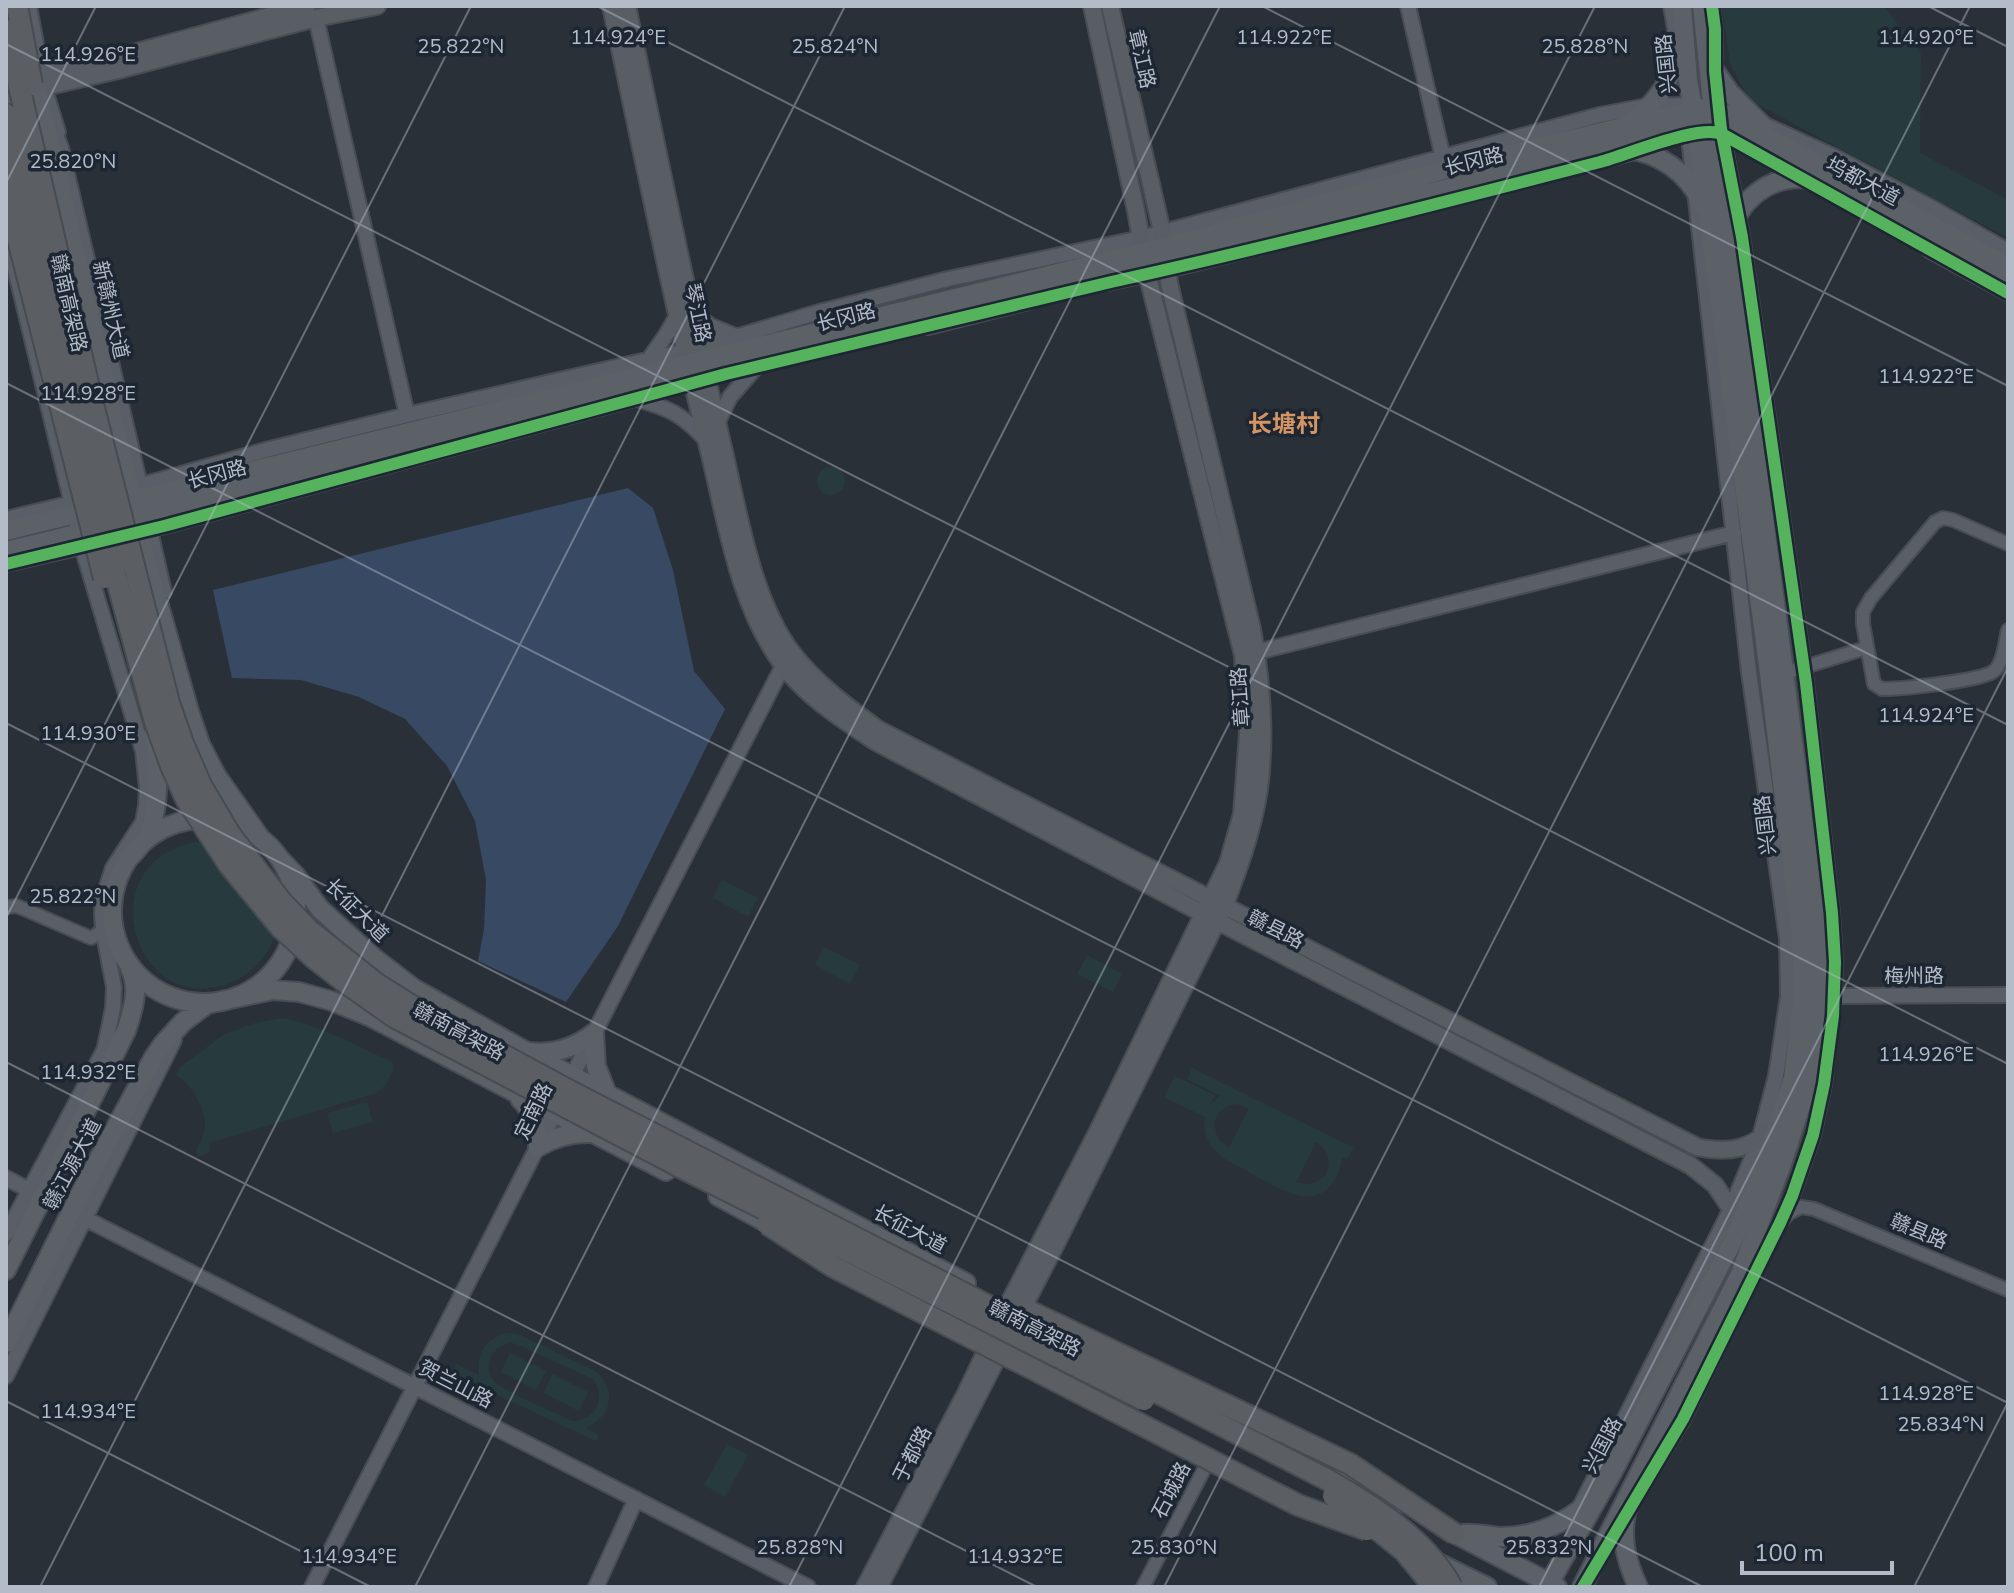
<svg xmlns="http://www.w3.org/2000/svg" width="2014" height="1593" font-family="'Nunito Sans','Noto Sans SC',sans-serif">
<style>
.green{fill:#273a3e;fill-rule:evenodd}
.water{fill:#384963}
.lines{fill:none;stroke-linecap:round;stroke-linejoin:round}
.minor-casing{stroke:#484c53;stroke-width:16}
.tertiary-casing{stroke:#484c53;stroke-width:18}
.secondary-casing{stroke:#484c53;stroke-width:20}
.primary-casing{stroke:#484c55;stroke-width:22}
.minor{stroke:#5a5e66;stroke-width:12}
.tertiary{stroke:#5a5e66;stroke-width:14}
.secondary{stroke:#595d64;stroke-width:16}
.primary{stroke:#5c6168;stroke-width:18}
.trunk-bridge-casing{stroke:#474c53;stroke-width:24;stroke-linecap:butt}
.trunk-bridge{stroke:#5b5f64;stroke-width:20}
.cycleway-casing{stroke:#1d2633;stroke-width:17}
.cycleway{stroke:#56b35d;stroke-width:12}
.ticks{fill:none;stroke:#b4bcc9;stroke-width:2;stroke-opacity:0.45}
.labels{text-anchor:middle;stroke-width:7;stroke-linejoin:round;paint-order:stroke}
.street-label{font-size:20px;fill:#b4bcc9;stroke:#1d2633}
.quarter-label{font-size:24px;font-weight:bold;fill:#d59563;stroke:#1d2633}
.ticks-label{font-size:20px;text-anchor:middle;fill:#b4bcc9;stroke:#1d2633;stroke-width:7;stroke-linejoin:round;paint-order:stroke}
</style>
<rect width="100%" height="100%" fill="#2a3038"/>
<path class="green" d="M 1722,6 L 1884,6 L 1921,54 L 1920,153 L 2008,200 L 2008,238 L 1749,100 L 1730,63 Z
M817 481a14 14 0 1 1 28 0a14 14 0 1 1-28 0Z
M 202,841 L 275,935 C 267,957 253,974 230,983 C 132,1021 85,856 202,841 Z
M 722,880 L 758,898 L 748,917 L 713,898 Z
M 824,947 L 860,965 L 850,984 L 815,965 Z
M 1087,955 L 1122,974 L 1113,992 L 1077,974 Z
M 283,1018 C 322,1026 357,1046 392,1062 L 394,1070 L 385,1086 L 374,1094 L 209,1143 L 210,1152 L 199,1157 L 196,1152 C 199,1144 205,1135 205,1126 C 205,1107 192,1085 176,1075 L 180,1067 L 223,1035 L 255,1023 Z
M 1192,1068 L 1354,1148 L 1347,1159 L 1342,1157 C 1340,1179 1326,1200 1301,1196 C 1282,1193 1243,1168 1225,1159 C 1209,1147 1202,1136 1205,1117 L 1164,1097 L 1175,1076 L 1215,1095 L 1210,1105 L 1220,1096 L 1187,1079 ZM 1236,1104 L 1249,1108 L 1229,1148 L 1218,1139 L 1214,1124 C 1217,1112 1224,1105 1236,1104 ZM 1316,1142 C 1328,1149 1332,1161 1326,1174 C 1318,1184 1309,1186 1296,1182 Z
M 367,1102 L 373,1122 L 333,1133 L 327,1113 Z
M 511,1333 L 518,1334 L 596,1371 C 617,1391 612,1416 586,1428 L 599,1435 L 596,1441 L 452,1374 L 456,1364 L 479,1375 C 476,1352 488,1335 511,1333 ZM 511,1343 L 516,1344 L 593,1379 C 607,1399 596,1420 572,1421 C 558,1414 501,1390 494,1381 C 488,1374 487,1365 491,1357 C 495,1349 502,1345 511,1343 Z
M 510,1353 L 546,1371 L 536,1390 L 501,1372 Z
M 553,1374 L 588,1392 L 579,1411 L 543,1393 Z
M 727,1444 L 748,1455 L 725,1497 L 704,1485 Z"/>
<path class="water" d="M 628,488 L 653,508 L 673,570 L 694,671 L 725,709 L 618,926 L 566,1002 L 478,961 L 484,929 L 486,880 L 475,821 L 447,766 L 405,719 L 359,697 L 301,680 L 232,678 L 213,590 Z"/>
<g class="lines">
<g class="minor-casing">
<path id="minor" d="M 2008,544 L 1953,520 L 1943,518 L 1935,522 L 1871,598 L 1863,612 L 1863,624 L 1874,684 L 1882,689 C 1900,689 1982,681 1994,671 C 2004,663 2005,642 2008,630
M 1785,673 L 1866,648
M 6,907 L 17,906 L 91,938 L 113,924
M 1781,1222 L 1789,1213 L 1801,1207 L 1814,1209 L 2008,1290
M 1143,1587 L 1211,1456"/>
</g>
<g class="tertiary-casing">
<path id="tertiary" d="M 29,6 L 44,87 L 58,132
M 1408,6 L 1443,158
M 1671,6 L 1678,45
M 1712,6 L 1715,29 L 1715,61
M 316,18 L 407,415
M 1756,121 L 1833,156 L 1936,210 L 2008,251
M 53,126 L 61,148 L 142,494
M 6,232 L 85,557 L 143,751 L 147,788 L 146,806 L 143,822 L 113,868 L 103,898 L 102,913 L 103,930 L 114,987 L 113,1008 L 105,1047
M 1929,250 L 2008,293
M 1107,283 L 1168,270 L 1457,198 L 1638,151
M 692,313 L 711,326 L 738,337
M 928,327 L 1028,302
M 647,362 L 666,335 L 678,314
M 637,399 C 670,409 682,414 706,440
M 717,423 L 730,397 L 756,367
M 121,491 L 266,450 L 407,415 L 699,348 L 812,314 L 948,279 L 1141,238 L 1600,115 L 1647,106 L 1687,105
M 6,519 L 93,498
M 148,522 L 164,592
M 131,535 L 652,394
M 6,564 L 103,542
M 1245,655 L 1734,533
M 1828,996 L 2008,995
M 568,1084 L 783,666 L 789,659
M 6,1178 L 29,1190
M 84,1218 L 808,1587
M 6,1234 L 109,1041
M 6,1376 L 174,1040
M 1638,1493 L 1683,1419 L 1792,1196 L 1813,1135 L 1824,1084 L 1834,996 L 1835,962 L 1832,913 L 1806,683 L 1742,237 L 1725,149
M 1579,1509 L 1731,1209 L 1759,1141 L 1776,1076 L 1788,996 L 1787,939 L 1749,672 L 1688,129
M 312,1587 L 558,1107
M 596,1587 L 636,1499"/>
</g>
<g class="secondary-casing">
<path id="secondary" d="M 611,6 C 643,156 673,306 710,455 C 727,525 739,606 783,665 C 804,695 845,721 876,742 L 1217,921 L 1690,1165 L 1715,1185 L 1731,1209 L 1736,1233
M 627,6 C 658,152 687,298 722,443 C 738,509 751,600 793,654 C 815,683 850,709 879,730 L 1697,1147 C 1731,1154 1751,1149 1777,1125
M 6,82 L 115,58 L 307,6
M 6,96 L 118,70 L 316,18 L 377,6
M 865,1587 L 966,1393 L 1008,1305 L 1099,1129 L 1228,863 L 1242,814 L 1248,733 L 1243,655 L 1147,273 L 1136,211 L 1092,6
M 879,1587 L 1058,1240 L 1224,907 C 1235,878 1246,849 1253,819 C 1268,762 1263,687 1252,629 L 1169,283 L 1162,232 L 1110,6"/>
</g>
<g class="primary-casing">
<path id="primary" d="M 1710,64 L 1730,93 L 1763,126
M 31,71 L 50,142 L 143,549 L 189,711 L 200,744 L 216,775 L 261,839
M 1628,123 C 1656,106 1674,77 1681,44
M 1624,148 C 1660,153 1687,172 1703,204
M 1730,238 C 1737,199 1771,174 1810,179
M 6,531 L 1192,240 L 1447,169 L 1694,110 L 1712,107 L 1718,110 L 2008,266
M 6,551 L 60,538 L 228,492 L 690,376 L 1146,264 L 1688,128 L 1715,126 L 2008,282
M112 911a92 92 0 1 1 184 0a92 92 0 1 1-184 0Z
M 131,856 C 136,850 143,843 147,836 C 160,811 159,762 153,734
M 280,859 L 296,876 L 320,909 L 374,958 L 413,988 L 527,1052 L 966,1283
M 594,1033 L 596,1066 L 607,1094
M 529,1052 C 554,1055 575,1048 594,1033
M 520,1099 C 534,1113 539,1128 538,1147
M 538,1147 C 554,1137 569,1133 588,1133
M 718,1196 L 780,1230
M 6,1270 L 126,1031 C 133,1011 140,988 130,968
M 6,1343 L 83,1188 L 154,1057 L 163,1044 L 183,1022 L 207,1004 L 273,990 L 299,992 L 332,1001 L 371,1017 L 666,1171
M 1309,1459 L 1396,1504
M 1627,1509 C 1620,1538 1626,1560 1638,1587
M 1444,1528 L 1557,1587
M 1463,1534 C 1476,1533 1488,1536 1501,1537 C 1536,1537 1566,1523 1592,1500
M 1434,1561 L 1487,1587
M 1547,1587 L 1612,1473 L 1732,1243 L 1761,1175 L 1793,1078 L 1803,993 L 1801,940 L 1768,665 L 1697,133 L 1688,80 L 1682,6
M 1582,1587 L 1740,1274 L 1782,1164 L 1808,1084 L 1820,996 L 1819,941 L 1720,178 L 1702,6"/>
</g>
<use href="#minor" class="minor"/>
<use href="#tertiary" class="tertiary"/>
<use href="#secondary" class="secondary"/>
<use href="#primary" class="primary"/>
<g class="trunk-bridge-casing">
<path id="trunk-bridge" d="M 17,6 L 32,85
M 6,30 L 90,392 L 169,703 L 183,743 L 201,785 L 230,834 L 282,902 L 309,930 L 377,984 L 409,1004 L 572,1092 L 1326,1479 C 1373,1506 1425,1538 1452,1587
M 6,114 L 90,453 L 116,577 L 155,722 L 171,766 L 186,799 L 229,865 L 281,928 L 314,958 L 346,983 L 394,1017 L 684,1169 L 1144,1400
M 6,158 L 8,200 L 104,578
M 767,1224 L 832,1266 L 1298,1505 L 1367,1530
M 1031,1312 L 1350,1464 L 1455,1534
M 1333,1496 L 1368,1522 L 1404,1551 L 1434,1587"/>
</g>
<use href="#trunk-bridge" class="trunk-bridge"/>
<g class="cycleway-casing">
<path id="cycleway" d="M 6,564 L 164,526 L 726,374 L 1111,282 C 1274,246 1437,204 1600,162 C 1627,155 1699,124 1722,134 L 2008,293
M 1583,1587 L 1683,1419 L 1780,1223 L 1792,1196 L 1813,1135 L 1824,1084 L 1833,1016 L 1835,962 L 1832,913 L 1806,683 L 1742,237 L 1721,129 L 1715,71 L 1715,29 L 1712,6"/>
</g>
<use href="#cycleway" class="cycleway"/>
</g>
<path class="ticks" d="M 597,6 L 2008,725M 1262,6 L 2008,386M 1928,6 L 2008,47M 6,44 L 2008,1064M 6,183 L 96,6M 6,383 L 2008,1403M 6,723 L 1703,1587M 6,918 L 471,6M 6,1062 L 1037,1587M 6,1401 L 371,1587M 40,1587 L 845,6M 415,1587 L 1220,6M 789,1587 L 1595,6M 1164,1587 L 1970,6M 1539,1587 L 2008,667M 1914,1587 L 2008,1402"/>
<g class="labels">
<g class="street-label">
<text transform="translate(1142 59) rotate(77)" y="7">章江路</text>
<text transform="translate(1666 64) rotate(-96)" y="7">兴国路</text>
<text transform="translate(1474 161) rotate(-14)" y="7">长冈路</text>
<text transform="translate(1863 181) rotate(28)" y="7">坞都大道</text>
<text transform="translate(69 303) rotate(77)" y="7">赣南高架路</text>
<text transform="translate(111 310) rotate(77)" y="7">新赣州大道</text>
<text transform="translate(698 313) rotate(78)" y="7">琴江路</text>
<text transform="translate(846 317) rotate(-14)" y="7">长冈路</text>
<text transform="translate(217 474) rotate(-15)" y="7">长冈路</text>
<text transform="translate(1240 697) rotate(-94)" y="7">章江路</text>
<text transform="translate(1765 825) rotate(-97)" y="7">兴国路</text>
<text transform="translate(357 910) rotate(45)" y="7">长征大道</text>
<text transform="translate(1276 929) rotate(27)" y="7">赣县路</text>
<text x="1914" y="983">梅州路</text>
<text transform="translate(459 1031) rotate(28)" y="7">赣南高架路</text>
<text transform="translate(533 1111) rotate(-64)" y="7">定南路</text>
<text transform="translate(72 1164) rotate(-62)" y="7">赣江源大道</text>
<text transform="translate(910 1229) rotate(28)" y="7">长征大道</text>
<text transform="translate(1919 1231) rotate(23)" y="7">赣县路</text>
<text transform="translate(1035 1328) rotate(27)" y="7">赣南高架路</text>
<text transform="translate(456 1384) rotate(27)" y="7">贺兰山路</text>
<text transform="translate(1602 1445) rotate(-62)" y="7">兴国路</text>
<text transform="translate(912 1454) rotate(-63)" y="7">于都路</text>
<text transform="translate(1171 1490) rotate(-63)" y="7">石城路</text>
</g>
<g class="quarter-label">
<text x="1284" y="432">长塘村</text>
</g>
</g>
<g class="ticks-label">
<text x="1926" y="44">114.920°E</text>
<text x="618" y="44">114.924°E</text>
<text x="1284" y="44">114.922°E</text>
<text x="461" y="53">25.822°N</text>
<text x="835" y="53">25.824°N</text>
<text x="1585" y="53">25.828°N</text>
<text x="88" y="61">114.926°E</text>
<text x="73" y="168">25.820°N</text>
<text x="1926" y="383">114.922°E</text>
<text x="88" y="400">114.928°E</text>
<text x="1926" y="722">114.924°E</text>
<text x="88" y="740">114.930°E</text>
<text x="73" y="903">25.822°N</text>
<text x="1926" y="1061">114.926°E</text>
<text x="88" y="1079">114.932°E</text>
<text x="1926" y="1400">114.928°E</text>
<text x="88" y="1418">114.934°E</text>
<text x="1941" y="1431">25.834°N</text>
<text x="800" y="1554">25.828°N</text>
<text x="1174" y="1554">25.830°N</text>
<text x="1549" y="1554">25.832°N</text>
<text x="1015" y="1563">114.932°E</text>
<text x="349" y="1563">114.934°E</text>
</g>
<rect width="2014" height="1593" fill="none" stroke="#b4bcc9" stroke-width="16"/>
<path d="M1742 1561v12h150v-12" fill="none" stroke="#b4bcc9" stroke-width="4"/>
<text x="1754" y="1561" font-size="24" fill="#b4bcc9" stroke="#1d2633" stroke-width="6" paint-order="stroke">100 m</text>
</svg>
